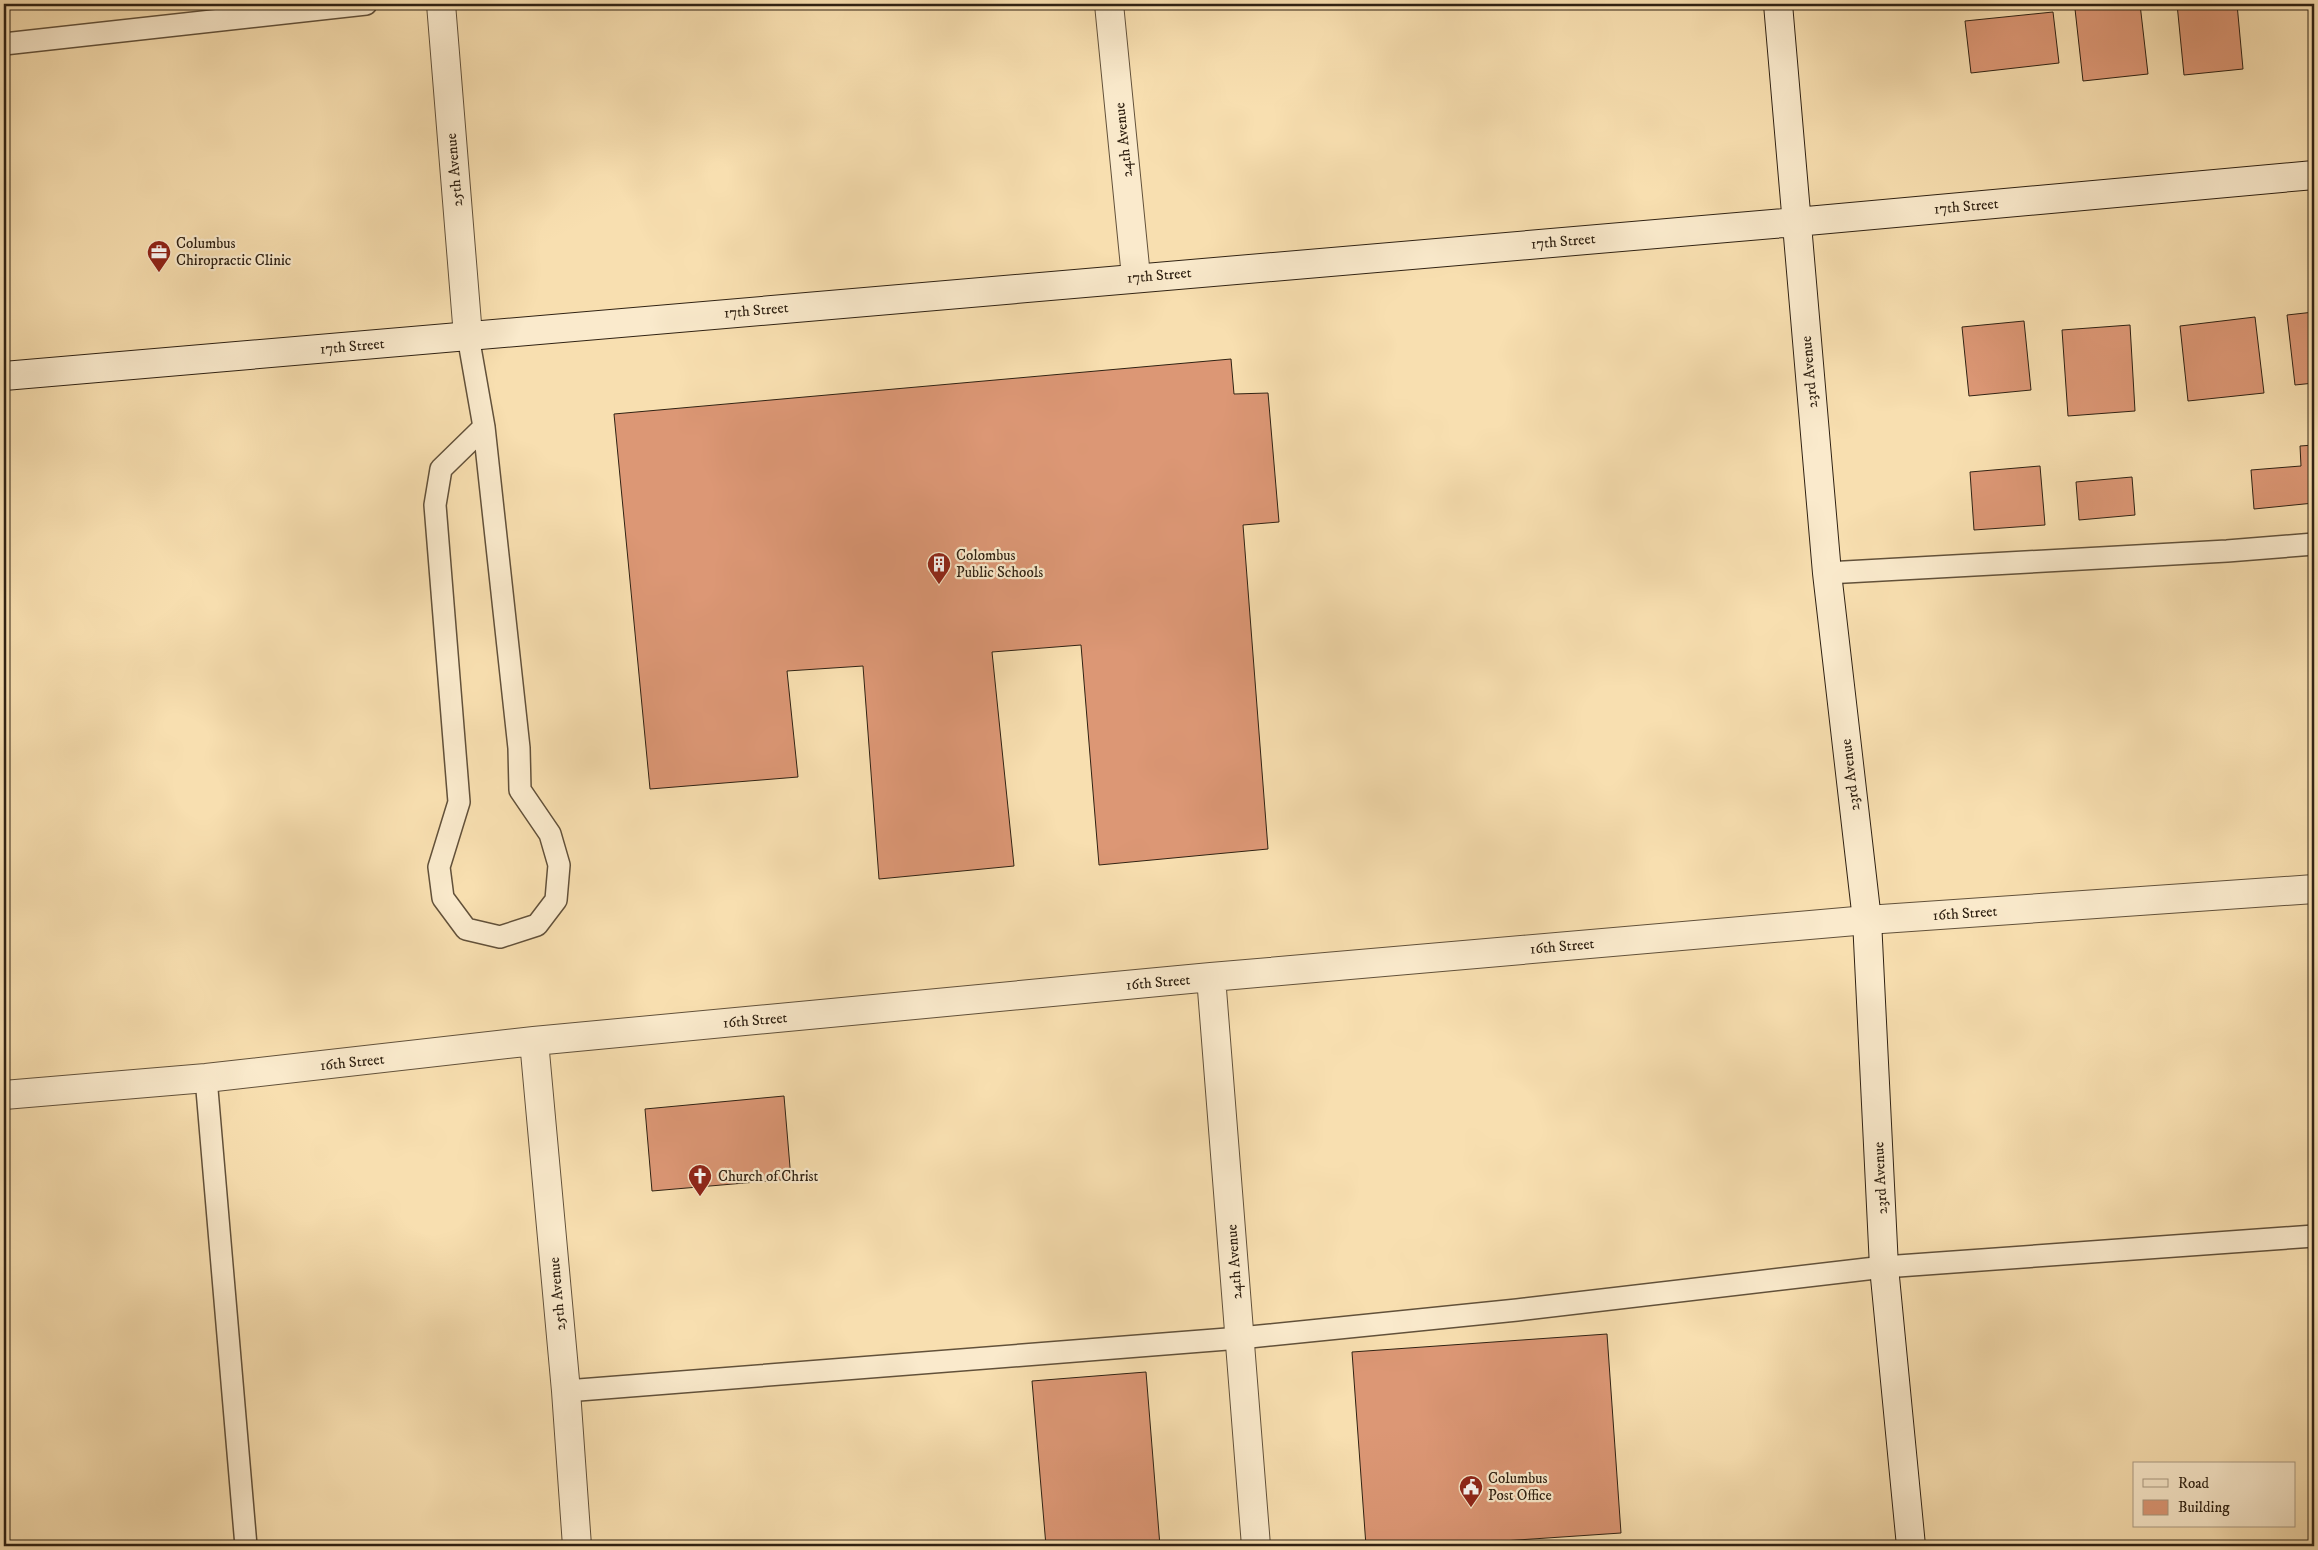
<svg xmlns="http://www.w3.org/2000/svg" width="2318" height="1550" font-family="'IM FELL DW Pica',serif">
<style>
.building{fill:#dc9775;stroke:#302213}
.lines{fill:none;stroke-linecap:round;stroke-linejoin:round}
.service-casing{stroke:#62513a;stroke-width:24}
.minor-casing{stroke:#62513a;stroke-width:30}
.secondary-casing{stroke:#302213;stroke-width:30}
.service{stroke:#faeacc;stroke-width:21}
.minor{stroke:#faeacc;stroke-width:28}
.secondary{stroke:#faeacc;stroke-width:28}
.labels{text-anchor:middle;stroke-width:4.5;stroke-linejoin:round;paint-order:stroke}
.street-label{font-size:15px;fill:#302213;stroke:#faeacc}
.poi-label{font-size:15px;fill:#302213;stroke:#faeacc;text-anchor:start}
</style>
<rect width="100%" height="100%" fill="#f8dfb0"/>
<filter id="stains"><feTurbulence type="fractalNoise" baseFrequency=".004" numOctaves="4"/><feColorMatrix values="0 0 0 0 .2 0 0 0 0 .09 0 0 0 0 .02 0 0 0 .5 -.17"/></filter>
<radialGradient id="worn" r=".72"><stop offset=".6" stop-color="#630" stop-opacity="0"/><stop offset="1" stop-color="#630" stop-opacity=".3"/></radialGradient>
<path class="building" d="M 2118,4 L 2140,4 L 2148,74 L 2083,81 L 2075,9 Z
M 2177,4 L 2237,4 L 2243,69 L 2184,75 Z
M 2053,12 L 2059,63 L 1971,73 L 1965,21 Z
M 2314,312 L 2314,383 L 2295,385 L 2287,315 Z
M 2255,317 L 2264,393 L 2188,401 L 2180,326 Z
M 2024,321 L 2031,390 L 1969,396 L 1962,327 Z
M 2130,325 L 2135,411 L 2068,416 L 2062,330 Z
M 1231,359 L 1234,394 L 1268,393 L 1279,522 L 1243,525 L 1268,849 L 1099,865 L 1081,645 L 992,652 L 1014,866 L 879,879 L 863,666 L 787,671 L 798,777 L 650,789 L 614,414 Z
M 2314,445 L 2314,503 L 2254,509 L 2251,470 L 2301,466 L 2300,446 Z
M 2040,466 L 2045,525 L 1974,530 L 1970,472 Z
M 2132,477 L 2135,515 L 2079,520 L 2076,482 Z
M 784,1096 L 791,1179 L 652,1191 L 645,1109 Z
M 1607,1334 L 1621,1533 L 1429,1546 L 1366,1546 L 1352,1352 Z
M 1146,1372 L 1160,1546 L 1046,1546 L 1032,1381 Z"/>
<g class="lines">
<g class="service-casing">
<path id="service" d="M 4,44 L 366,4
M 468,336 L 484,427 L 519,748 L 520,790 L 550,834 L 559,865 L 556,900 L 537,925 L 500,937 L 466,929 L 443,898 L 439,867 L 459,802 L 435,505 L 441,469 L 484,427
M 1827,573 L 2227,551 L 2314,544
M 206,1078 L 246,1546
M 566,1391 L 1240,1338 L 1517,1310 L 1884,1267 L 2314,1236"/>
</g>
<g class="minor-casing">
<path id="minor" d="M 441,4 L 468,336
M 1109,4 L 1136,277
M 1211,977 L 1256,1546
M 534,1041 L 566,1391 L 577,1546
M 4,1095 L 206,1078 L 534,1041 L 1211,977 L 1867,920 L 2314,889"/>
</g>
<g class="secondary-casing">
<path id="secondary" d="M 1778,4 L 1827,573 L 1867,920 L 1884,1267 L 1911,1546
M 4,376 L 1796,222 L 2314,175"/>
</g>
<use href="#service" class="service"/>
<use href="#minor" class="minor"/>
<use href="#secondary" class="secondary"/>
</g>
<defs>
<g id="office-pin" transform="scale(1.25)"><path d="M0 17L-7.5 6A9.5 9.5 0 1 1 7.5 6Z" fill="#8f2418" stroke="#faeacc"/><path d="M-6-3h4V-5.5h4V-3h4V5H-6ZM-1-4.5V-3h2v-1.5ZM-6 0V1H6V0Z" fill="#fff"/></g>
<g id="building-pin" transform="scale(1.25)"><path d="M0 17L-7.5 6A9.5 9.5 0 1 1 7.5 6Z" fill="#8f2418" stroke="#faeacc"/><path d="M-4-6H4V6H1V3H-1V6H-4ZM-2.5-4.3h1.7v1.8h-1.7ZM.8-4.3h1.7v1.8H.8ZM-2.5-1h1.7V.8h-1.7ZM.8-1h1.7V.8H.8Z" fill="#fff"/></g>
<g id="church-pin" transform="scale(1.25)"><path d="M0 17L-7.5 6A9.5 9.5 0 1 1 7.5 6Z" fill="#8f2418" stroke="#faeacc"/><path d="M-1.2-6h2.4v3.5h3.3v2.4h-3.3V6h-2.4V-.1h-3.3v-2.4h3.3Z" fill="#fff"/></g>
<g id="civic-pin" transform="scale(1.25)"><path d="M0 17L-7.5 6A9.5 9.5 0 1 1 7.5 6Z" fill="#8f2418" stroke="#faeacc"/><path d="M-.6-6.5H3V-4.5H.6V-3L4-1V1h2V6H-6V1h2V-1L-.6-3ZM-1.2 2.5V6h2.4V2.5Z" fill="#fff"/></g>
</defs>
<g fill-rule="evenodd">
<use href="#office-pin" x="159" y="252"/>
<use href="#building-pin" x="939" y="564"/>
<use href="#church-pin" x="700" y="1176"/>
<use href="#civic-pin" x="1471" y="1487"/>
</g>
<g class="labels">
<g class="street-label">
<text transform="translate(1123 140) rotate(-96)" y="5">24th Avenue</text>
<text transform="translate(454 170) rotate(-95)" y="5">25th Avenue</text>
<text transform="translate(1966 206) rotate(-5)" y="5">17th Street</text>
<text transform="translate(1563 241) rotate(-5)" y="5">17th Street</text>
<text transform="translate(1159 275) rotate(-5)" y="5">17th Street</text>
<text transform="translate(756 310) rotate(-5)" y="5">17th Street</text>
<text transform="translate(352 346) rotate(-5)" y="5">17th Street</text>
<text transform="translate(1809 372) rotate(-95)" y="5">23rd Avenue</text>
<text transform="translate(1850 775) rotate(-97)" y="5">23rd Avenue</text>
<text transform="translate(1965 913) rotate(-4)" y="5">16th Street</text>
<text transform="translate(1562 946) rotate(-5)" y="5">16th Street</text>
<text transform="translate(1158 982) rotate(-5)" y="5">16th Street</text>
<text transform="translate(755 1020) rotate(-5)" y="5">16th Street</text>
<text transform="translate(352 1062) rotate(-6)" y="5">16th Street</text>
<text transform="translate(1880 1178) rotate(-93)" y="5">23rd Avenue</text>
<text transform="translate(1234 1262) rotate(-94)" y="5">24th Avenue</text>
<text transform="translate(557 1294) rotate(-95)" y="5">25th Avenue</text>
</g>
<g class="poi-label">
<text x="176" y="248">Columbus<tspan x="176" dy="17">Chiropractic Clinic</tspan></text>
<text x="956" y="560">Colombus<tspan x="956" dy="17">Public Schools</tspan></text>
<text x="718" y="1181">Church of Christ</text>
<text x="1488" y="1483">Columbus<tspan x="1488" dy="17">Post Office</tspan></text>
</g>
</g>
<rect width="2318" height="1550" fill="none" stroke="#f8dfb0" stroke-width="20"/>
<rect x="5" y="5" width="2308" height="1540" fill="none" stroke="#302213" stroke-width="2.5"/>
<rect x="10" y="10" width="2298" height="1530" fill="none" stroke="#302213"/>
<rect x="2133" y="1462" width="162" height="65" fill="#faeacc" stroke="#a99a82"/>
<rect x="2143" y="1479" width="25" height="8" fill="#faeacc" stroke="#a99a82"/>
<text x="2178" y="1488" font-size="15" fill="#302213">Road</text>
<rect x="2143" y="1500" width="25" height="15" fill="#dc9775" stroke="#a99a82"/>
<text x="2178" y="1512" font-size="15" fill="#302213">Building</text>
<rect width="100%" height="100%" filter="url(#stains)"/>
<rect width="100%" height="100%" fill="url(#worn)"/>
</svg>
